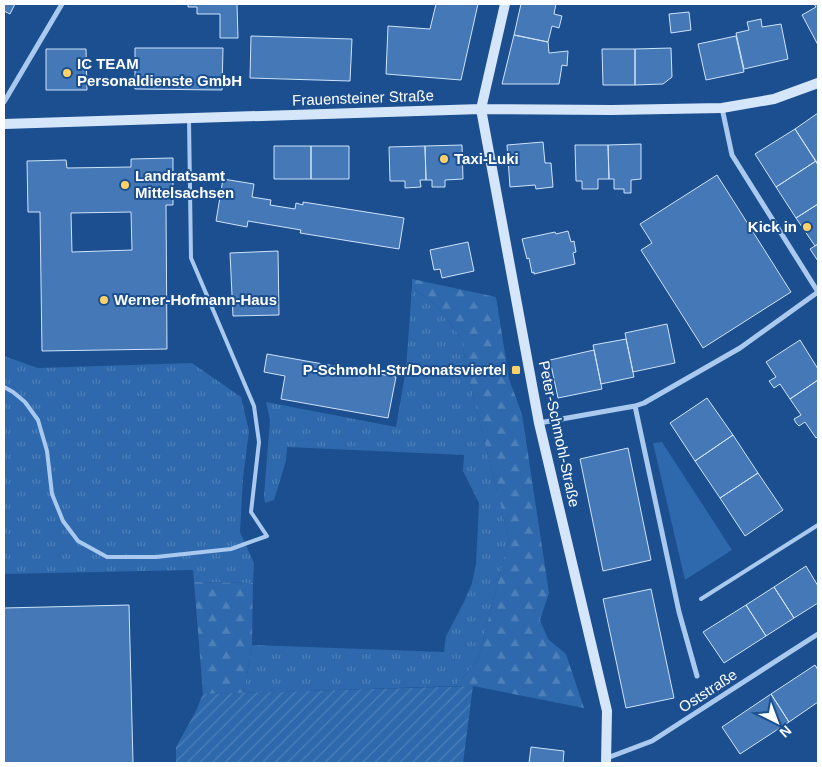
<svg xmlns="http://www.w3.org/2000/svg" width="822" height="767" font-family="Helvetica,sans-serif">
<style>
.grass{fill:url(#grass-tufts)}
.forest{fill:url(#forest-firs)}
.park{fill:#2e69ad}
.garden{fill:url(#garden-furrows)}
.building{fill:#4478b7;stroke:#cfe3fa;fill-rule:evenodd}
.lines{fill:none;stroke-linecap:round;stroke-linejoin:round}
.lane{stroke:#a9c9ee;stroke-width:4}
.street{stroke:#a9c9ee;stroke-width:5}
.secondary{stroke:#d6e6fa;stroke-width:10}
.poi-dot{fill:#ffd166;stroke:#1b4f8f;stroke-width:2}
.labels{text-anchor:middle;stroke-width:4;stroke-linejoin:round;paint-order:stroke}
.poi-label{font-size:15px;font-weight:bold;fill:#fff;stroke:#1b4f8f;text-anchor:start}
.street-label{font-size:15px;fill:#fff;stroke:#1b4f8f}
</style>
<defs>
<pattern id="grass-tufts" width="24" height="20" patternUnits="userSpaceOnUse" patternTransform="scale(1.25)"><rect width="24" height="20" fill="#2e69ad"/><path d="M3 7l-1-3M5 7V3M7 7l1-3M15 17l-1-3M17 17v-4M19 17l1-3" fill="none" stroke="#4d80b9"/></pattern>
<pattern id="forest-firs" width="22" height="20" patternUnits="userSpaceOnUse" patternTransform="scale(1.25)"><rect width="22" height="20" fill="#2e69ad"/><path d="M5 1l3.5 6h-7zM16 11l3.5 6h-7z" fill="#4d80b9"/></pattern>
<pattern id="garden-furrows" width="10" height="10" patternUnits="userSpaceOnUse" patternTransform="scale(1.25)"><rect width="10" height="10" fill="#2e69ad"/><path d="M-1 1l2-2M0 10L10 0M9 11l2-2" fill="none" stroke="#4d80b9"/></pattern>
</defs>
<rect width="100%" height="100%" fill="#1b4f8f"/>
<path class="grass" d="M 412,287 L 436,305 L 461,338 L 469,379 L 509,539 L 478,660 L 455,686 L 244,693 L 252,645 L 444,652 L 446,636 L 464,602 L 472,583 L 476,564 L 479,503 L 463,471 L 464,455 L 287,447 L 286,461 L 274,500 L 265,503 L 264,496 L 270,420 L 266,402 L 396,427 L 406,369 Z
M 4,356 L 38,368 L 192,363 L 241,397 L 249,431 L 243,478 L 240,532 L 254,563 L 253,583 L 194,582 L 193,570 L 4,574 Z"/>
<path class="forest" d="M 412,279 L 496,297 L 509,379 L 522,414 L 549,593 L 540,620 L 548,639 L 566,654 L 584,708 L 473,686 L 455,686 L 478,660 L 509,539 L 469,379 L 461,338 L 436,305 L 412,287 Z
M 194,582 L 253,583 L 252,645 L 244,693 L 203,694 Z"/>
<path class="park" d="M 662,442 L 732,550 L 685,580 L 653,443 Z"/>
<path class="garden" d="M 473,686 L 463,763 L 176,763 L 176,747 L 196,711 L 203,694 Z"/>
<path class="building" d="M 4,4 L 15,4 L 10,14 L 4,11 Z
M 188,4 L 237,4 L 238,38 L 220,38 L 220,14 L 197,14 L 197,7 L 188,7 Z
M 436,4 L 478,4 L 461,80 L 386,74 L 388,26 L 430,29 Z
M 521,4 L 556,4 L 554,14 L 562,16 L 559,28 L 552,26 L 548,42 L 514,35 Z
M 814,4 L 818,4 L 818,45 L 802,15 L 816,7 Z
M 689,12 L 691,30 L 671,33 L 669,14 Z
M 761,19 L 762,27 L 781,24 L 788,59 L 744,69 L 736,33 L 749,30 L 747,22 Z
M 514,35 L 548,42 L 549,53 L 568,51 L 567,66 L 562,65 L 559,84 L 502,84 Z
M 251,36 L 352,39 L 350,81 L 250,78 Z
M 736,36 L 744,72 L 706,80 L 698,44 Z
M 135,48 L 223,48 L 222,90 L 135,89 Z
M 671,48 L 672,77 L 663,84 L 635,85 L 635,49 Z
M 46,49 L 86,49 L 87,90 L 46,90 Z
M 602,49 L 635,49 L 635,85 L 603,85 Z
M 818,113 L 818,165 L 795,129 Z
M 795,129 L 816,161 L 776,187 L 755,154 Z
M 543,142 L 545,163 L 551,163 L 553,187 L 536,189 L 535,185 L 510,187 L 507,145 Z
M 641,144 L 641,179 L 631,180 L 631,193 L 624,193 L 624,189 L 614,189 L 614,179 L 609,179 L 608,145 Z
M 462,145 L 463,179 L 445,180 L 445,187 L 432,187 L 432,180 L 426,180 L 425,146 Z
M 575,145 L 608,145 L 609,179 L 598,179 L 598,189 L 582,189 L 582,181 L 576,181 Z
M 274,146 L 311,146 L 311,179 L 274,179 Z
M 311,146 L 349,146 L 349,179 L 311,179 Z
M 425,146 L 426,180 L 420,180 L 421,187 L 405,188 L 405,181 L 390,181 L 389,147 Z
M 173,158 L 173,205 L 166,205 L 167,349 L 42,351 L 40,212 L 28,212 L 27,161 L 66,160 L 67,168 L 131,167 L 131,159 ZM 131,212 L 132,250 L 72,252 L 71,213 Z
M 816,161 L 818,165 L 818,204 L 796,218 L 776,187 Z
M 717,175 L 791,292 L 703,348 L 641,250 L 652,243 L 640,224 Z
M 223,179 L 254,184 L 252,197 L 271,200 L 270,205 L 295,209 L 296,203 L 303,205 L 303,202 L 404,218 L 399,249 L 300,233 L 301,230 L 248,221 L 247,227 L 216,221 Z
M 818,204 L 818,244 L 815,246 L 796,218 Z
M 568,231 L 571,242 L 574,241 L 576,252 L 573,253 L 575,264 L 534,274 L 534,272 L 532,273 L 529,258 L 527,259 L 522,239 L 555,232 L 556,234 Z
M 468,242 L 474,271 L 442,278 L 440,269 L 434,270 L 430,250 Z
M 818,244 L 818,261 L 810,249 Z
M 278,251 L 279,315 L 233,316 L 230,253 Z
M 667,324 L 675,363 L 633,372 L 625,333 Z
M 626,339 L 634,377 L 601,384 L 593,345 Z
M 800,340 L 818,369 L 818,380 L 790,399 L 780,384 L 774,388 L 769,381 L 776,377 L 766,362 Z
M 594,350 L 602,389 L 558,398 L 550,360 Z
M 267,354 L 396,377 L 388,418 L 281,399 L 285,376 L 264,372 Z
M 818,380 L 818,436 L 816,438 L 805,422 L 799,426 L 796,423 L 794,419 L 801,415 L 790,399 Z
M 707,398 L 733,435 L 695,461 L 670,423 Z
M 733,435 L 758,473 L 720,498 L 695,461 Z
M 628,448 L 651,560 L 603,571 L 580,459 Z
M 758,473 L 783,510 L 745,536 L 720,498 Z
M 806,566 L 818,586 L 818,603 L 794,618 L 774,587 Z
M 774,587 L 794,618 L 766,636 L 746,605 Z
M 651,589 L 674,698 L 626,708 L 603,599 Z
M 129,605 L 133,763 L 4,763 L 4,608 Z
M 746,605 L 766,636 L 724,663 L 703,632 Z
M 815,665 L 818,670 L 818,702 L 789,722 L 771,694 Z
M 771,694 L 789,722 L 740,754 L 722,727 Z
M 531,747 L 564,751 L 563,763 L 529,763 Z"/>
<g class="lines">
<path class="lane" d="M 4,387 L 13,392 L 25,402 L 38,420 L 47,451 L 52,494 L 63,521 L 78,541 L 107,557 L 156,557 L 231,549 L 267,536 L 251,512 L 259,442 L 254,406 L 191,258 L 189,120
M 701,599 L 818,525"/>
<path class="street" d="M 4,102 L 62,4
M 722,108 L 732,155 L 818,292
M 635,406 L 679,612 L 697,676
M 539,423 L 635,406 L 644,403 L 740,348 L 818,292
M 607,758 L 652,741 L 818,634"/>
<path class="secondary" d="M 505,4 L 481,109 L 539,423 L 607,711 L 606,763
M 4,124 L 481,109 L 612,110 L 722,108 L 774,99 L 818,83"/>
</g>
<g class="poi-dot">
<circle cx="67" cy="73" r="5"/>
<circle cx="444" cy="159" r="5"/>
<circle cx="125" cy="185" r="5"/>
<circle cx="807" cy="227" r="5"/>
<circle cx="104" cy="300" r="5"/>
<rect x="511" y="365" width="10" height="10" rx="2.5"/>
</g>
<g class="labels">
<g class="poi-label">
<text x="77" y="69">IC TEAM<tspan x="77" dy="17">Personaldienste GmbH</tspan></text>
<text x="454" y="164">Taxi-Luki</text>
<text x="135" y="181">Landratsamt<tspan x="135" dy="17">Mittelsachsen</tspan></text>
<text x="797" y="232" text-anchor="end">Kick in</text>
<text x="114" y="305">Werner-Hofmann-Haus</text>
<text x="506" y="375" text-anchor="end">P-Schmohl-Str/Donatsviertel</text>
</g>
<g class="street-label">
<text transform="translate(363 98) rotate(-2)" y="5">Frauensteiner Straße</text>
<text transform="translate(559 434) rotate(78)" y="5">Peter-Schmohl-Straße</text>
<text transform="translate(708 691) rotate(-33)" y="5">Oststraße</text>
</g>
</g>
<rect width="822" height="767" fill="none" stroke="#ffffff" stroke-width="10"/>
<g transform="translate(777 722) rotate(138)" stroke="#1b4f8f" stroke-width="4" paint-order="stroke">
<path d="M0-4L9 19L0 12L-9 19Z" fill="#ffffff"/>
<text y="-8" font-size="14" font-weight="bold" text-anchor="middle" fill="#ffffff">N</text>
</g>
</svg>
